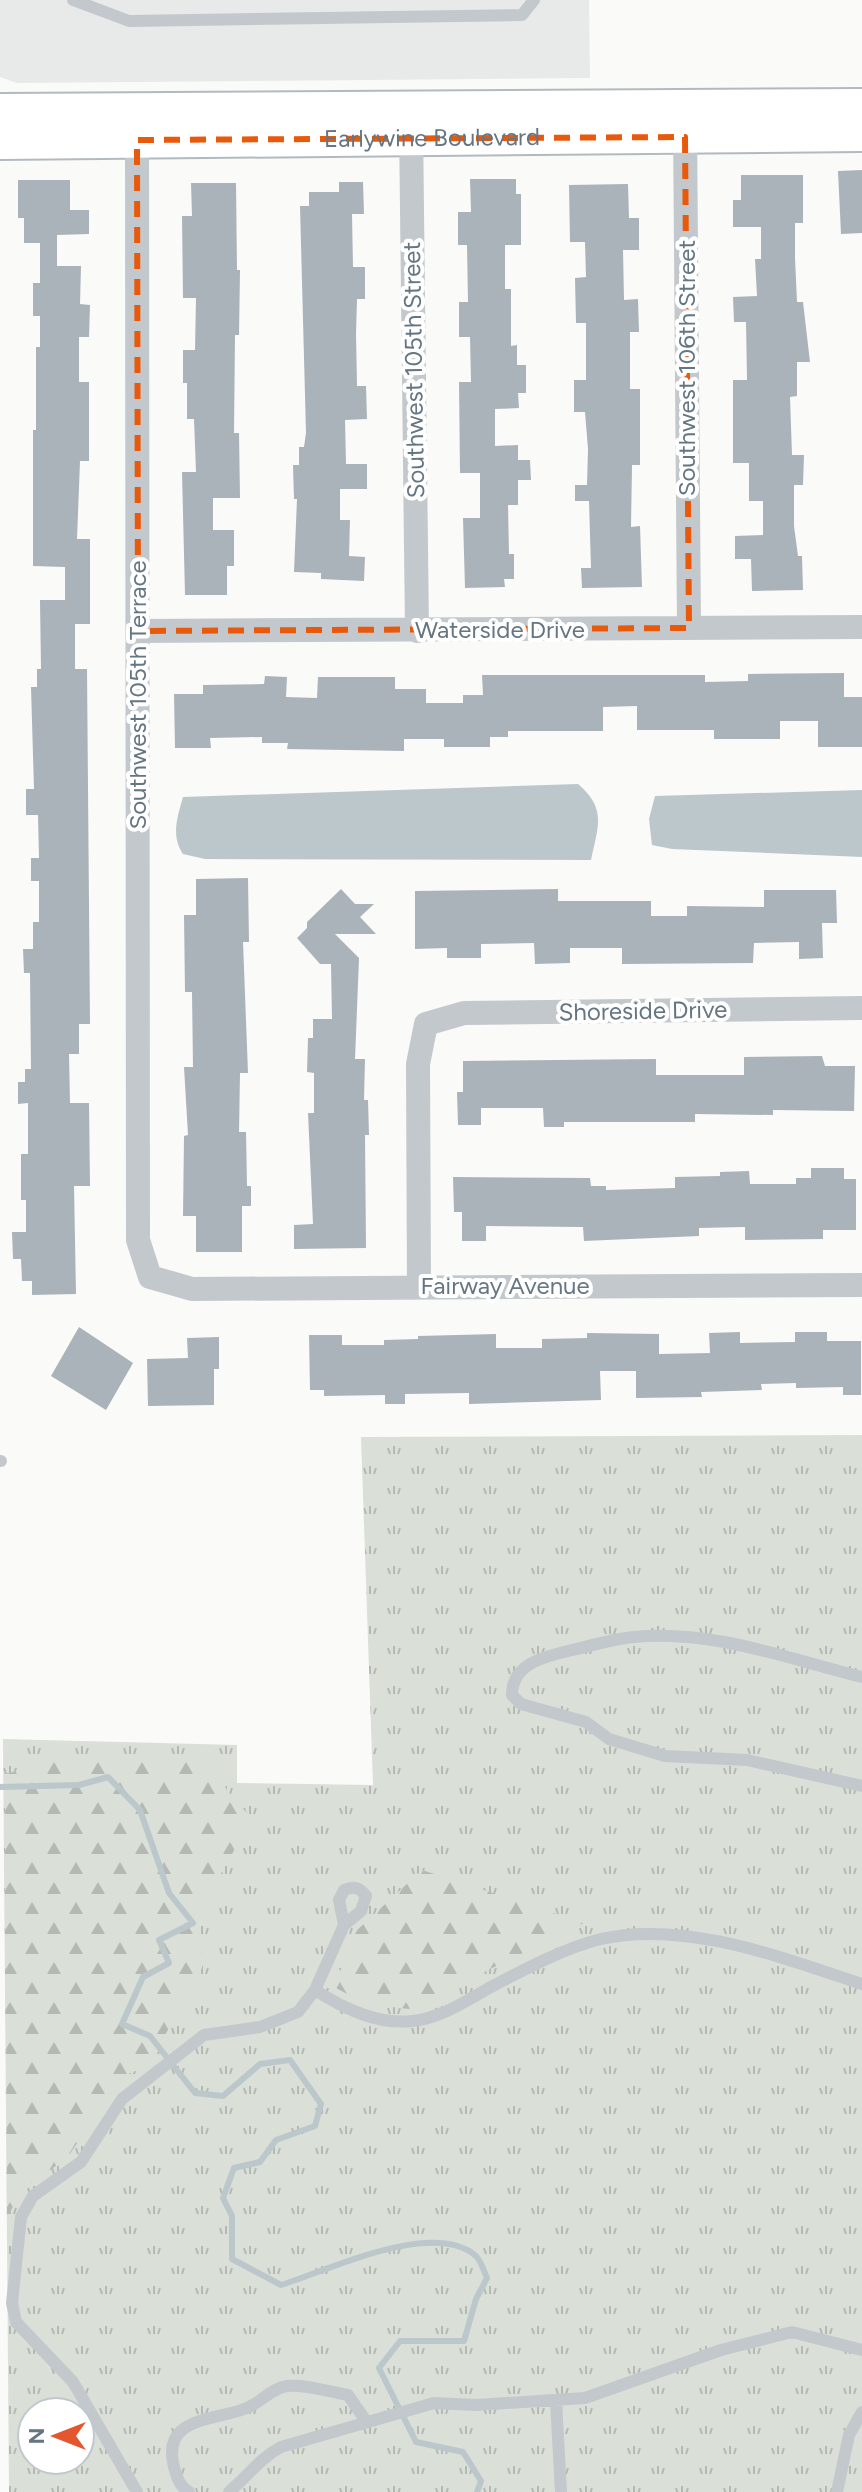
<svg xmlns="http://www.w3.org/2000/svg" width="862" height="2492" font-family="Figtree,sans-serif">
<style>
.built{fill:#e8e9e9}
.grass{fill:url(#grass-tufts);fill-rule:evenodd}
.forest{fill:url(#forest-firs)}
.water{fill:#bbc7cb}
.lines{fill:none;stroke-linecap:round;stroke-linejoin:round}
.stream{stroke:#bbc7cb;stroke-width:6}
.building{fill:#aab3b9}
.secondary-casing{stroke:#b3babf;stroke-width:38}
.lane{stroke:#c3c8cc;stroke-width:12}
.street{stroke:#c3c8cc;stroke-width:24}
.secondary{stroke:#fff;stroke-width:34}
.marked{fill:none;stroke:#e8590c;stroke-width:6;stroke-dasharray:16 10;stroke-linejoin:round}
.labels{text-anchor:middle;stroke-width:8;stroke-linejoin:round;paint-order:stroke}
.street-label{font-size:24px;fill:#657683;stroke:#fff}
</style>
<defs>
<pattern id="grass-tufts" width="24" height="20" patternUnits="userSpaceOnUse" patternTransform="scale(2)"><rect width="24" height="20" fill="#dadfd7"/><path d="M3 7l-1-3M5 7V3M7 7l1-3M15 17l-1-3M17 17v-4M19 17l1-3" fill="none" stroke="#b4b9b4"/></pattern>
<pattern id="forest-firs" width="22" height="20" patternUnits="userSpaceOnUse" patternTransform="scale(2)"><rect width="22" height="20" fill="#dadfd7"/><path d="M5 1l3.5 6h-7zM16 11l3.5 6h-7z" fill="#b4b9b4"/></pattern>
</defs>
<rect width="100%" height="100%" fill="#fafaf8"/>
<path class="built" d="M 0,0 L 589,0 L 590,78 L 17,83 L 0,77 Z"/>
<path class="grass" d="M 862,1435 L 862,2492 L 9,2492 L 3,1739 L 237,1745 L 237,1783 L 373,1785 L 361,1437 ZM 32,2412 L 80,2412 L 80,2460 L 32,2460 Z"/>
<path class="forest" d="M 88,1754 L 218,1755 L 226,1789 L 252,1819 L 200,1910 L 202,1968 L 148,2066 L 123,2076 L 67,2158 L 20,2191 L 7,2219 L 5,1774 Z
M 422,1870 L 584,1923 L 409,2009 L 366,2004 L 334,1987 L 356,1931 Z"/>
<path class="water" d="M 578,784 C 607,809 598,826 591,860 L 205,859 L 183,854 C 171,836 177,818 183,797 Z
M 862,790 L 862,857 L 672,849 L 652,845 L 649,819 L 655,796 Z"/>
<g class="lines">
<path class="stream" d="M 0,1787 L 79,1785 L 108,1777 L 140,1810 L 169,1893 L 193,1923 L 159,1940 L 169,1963 L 143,1977 L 122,2024 L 150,2036 L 195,2093 L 223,2096 L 260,2064 L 290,2060 L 321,2104 L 315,2126 L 276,2140 L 260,2162 L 234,2168 L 223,2198 L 232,2216 L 232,2259 L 281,2285 C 329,2270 433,2219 476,2256 C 481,2261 484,2271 487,2278 L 476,2299 L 464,2341 L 400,2341 L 379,2368 L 416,2442 L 463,2452 L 481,2481 L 477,2492"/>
</g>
<path class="building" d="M 862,170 L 862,233 L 841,234 L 838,171 Z
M 741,175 L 803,175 L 803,223 L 795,223 L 795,258 L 797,302 L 803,302 L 810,362 L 797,362 L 797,396 L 790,397 L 792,455 L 804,455 L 803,485 L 794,485 L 794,526 L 798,556 L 802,556 L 803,590 L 752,591 L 751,559 L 735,559 L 735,536 L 763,535 L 763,501 L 749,501 L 749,463 L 733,463 L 733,380 L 747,380 L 746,322 L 734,322 L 733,297 L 757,296 L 755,259 L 761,259 L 761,227 L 733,227 L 733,200 L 741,200 Z
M 470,179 L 516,179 L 516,194 L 521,194 L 521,245 L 505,245 L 505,289 L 511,289 L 511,346 L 517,345 L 517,365 L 526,365 L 526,393 L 518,393 L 519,408 L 495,409 L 495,446 L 518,445 L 518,460 L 530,460 L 531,480 L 518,480 L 518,505 L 508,505 L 509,554 L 514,554 L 514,579 L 504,579 L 505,587 L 465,588 L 463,518 L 480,518 L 480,473 L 460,473 L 459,382 L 471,382 L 470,337 L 459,337 L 459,302 L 468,302 L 467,245 L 458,245 L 458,212 L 471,212 Z
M 18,180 L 70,180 L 70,210 L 89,210 L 89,234 L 57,235 L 57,266 L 81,266 L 80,304 L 90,305 L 89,337 L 79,337 L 79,382 L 89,382 L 89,461 L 80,461 L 77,539 L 90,539 L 90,624 L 75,624 L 75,669 L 87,669 L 90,1024 L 79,1024 L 79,1054 L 69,1054 L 70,1103 L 89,1103 L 90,1186 L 74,1186 L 76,1294 L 32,1295 L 32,1281 L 22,1281 L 21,1259 L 13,1259 L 12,1232 L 26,1232 L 26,1200 L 21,1200 L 21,1154 L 28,1154 L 28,1103 L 18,1104 L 18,1082 L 25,1082 L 25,1069 L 31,1069 L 30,973 L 24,973 L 23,949 L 33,949 L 33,922 L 39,922 L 39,881 L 31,881 L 31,858 L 39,858 L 38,815 L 26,815 L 26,789 L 34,789 L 31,687 L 37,687 L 37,669 L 41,669 L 40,600 L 65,600 L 65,567 L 33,566 L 33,430 L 36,430 L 36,347 L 40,347 L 40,316 L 33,316 L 33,283 L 40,283 L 40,243 L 24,243 L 24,218 L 18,218 Z
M 339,182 L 363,182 L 364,214 L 352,214 L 353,267 L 365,267 L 365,299 L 357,299 L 356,334 L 357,386 L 366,386 L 367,419 L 345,420 L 346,464 L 367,464 L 367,489 L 340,489 L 340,520 L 350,520 L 349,556 L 365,557 L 364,581 L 321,579 L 321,573 L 294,572 L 297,499 L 294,499 L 293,465 L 299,465 L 299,447 L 304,447 L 306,433 L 300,206 L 309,206 L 309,192 L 339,192 Z
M 191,183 L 236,183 L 237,270 L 240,270 L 239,335 L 235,335 L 234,433 L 239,433 L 240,498 L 213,498 L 213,530 L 234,530 L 234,566 L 227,566 L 227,595 L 185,595 L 182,472 L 196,472 L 194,419 L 187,419 L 187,383 L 183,383 L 183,350 L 195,350 L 196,298 L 183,298 L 182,216 L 192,216 Z
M 628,184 L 629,218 L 639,218 L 639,250 L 623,250 L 624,300 L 638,299 L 639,332 L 630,332 L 630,389 L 640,389 L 640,465 L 632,465 L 631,527 L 640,526 L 642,587 L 582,588 L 581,568 L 591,568 L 589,501 L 575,501 L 575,485 L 587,485 L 588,449 L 585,412 L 574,412 L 574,380 L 586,380 L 586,323 L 576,323 L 575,278 L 586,277 L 585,242 L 570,242 L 569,185 Z
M 844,673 L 844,697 L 862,697 L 862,747 L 818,747 L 818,721 L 780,721 L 780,739 L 714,739 L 714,730 L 637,730 L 637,706 L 603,707 L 603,731 L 508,731 L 508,737 L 490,737 L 490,747 L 444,747 L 444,739 L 404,739 L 404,751 L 287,749 L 288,743 L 262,743 L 262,737 L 210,738 L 211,748 L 175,748 L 174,694 L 203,694 L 203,685 L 264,684 L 265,676 L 287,677 L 286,697 L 317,698 L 318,677 L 395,677 L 395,689 L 426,689 L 426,703 L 463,703 L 463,695 L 483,695 L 482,675 L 705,675 L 705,682 L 748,681 L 748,674 Z
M 248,878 L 249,942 L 243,942 L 248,1073 L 240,1073 L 239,1132 L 246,1132 L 247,1186 L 251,1186 L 251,1206 L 242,1206 L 242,1252 L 196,1252 L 196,1216 L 183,1216 L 184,1136 L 188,1135 L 184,1067 L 193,1067 L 192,992 L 185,992 L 184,915 L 196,915 L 196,879 Z
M 341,889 L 355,904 L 374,904 L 360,917 L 376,934 L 335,934 L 359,958 L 355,1059 L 365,1059 L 364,1100 L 368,1100 L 369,1135 L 365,1135 L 366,1248 L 294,1249 L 294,1225 L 313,1224 L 308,1113 L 314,1113 L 314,1073 L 307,1072 L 308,1038 L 313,1038 L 313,1019 L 332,1019 L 331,964 L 320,964 L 297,938 L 307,928 L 307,922 Z
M 558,889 L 558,901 L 651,901 L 651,916 L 687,916 L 687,906 L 764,907 L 764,890 L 836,890 L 837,923 L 822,923 L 823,958 L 799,959 L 799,942 L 754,943 L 753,963 L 622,964 L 622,948 L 570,948 L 570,963 L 535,964 L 534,943 L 481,944 L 481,958 L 447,958 L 447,948 L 415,949 L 415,891 Z
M 822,1056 L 825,1066 L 855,1066 L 854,1111 L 773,1110 L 773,1115 L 695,1114 L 695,1122 L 564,1122 L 564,1127 L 544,1127 L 543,1108 L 481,1108 L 481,1125 L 458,1125 L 457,1092 L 463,1092 L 463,1061 L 656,1059 L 656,1075 L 744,1075 L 744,1057 Z
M 811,1168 L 844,1168 L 844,1179 L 856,1179 L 856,1230 L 823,1230 L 823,1239 L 745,1240 L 745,1227 L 699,1228 L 699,1236 L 584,1241 L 583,1227 L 486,1226 L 486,1241 L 462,1241 L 462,1212 L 454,1212 L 453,1177 L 590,1178 L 591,1186 L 606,1186 L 606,1190 L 675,1188 L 675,1177 L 720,1176 L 720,1172 L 749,1171 L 750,1184 L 796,1184 L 796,1178 L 811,1178 Z
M 79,1327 L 133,1363 L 106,1410 L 51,1376 Z
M 740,1332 L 740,1343 L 795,1342 L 795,1332 L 827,1332 L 827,1341 L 861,1341 L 861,1395 L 843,1395 L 843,1387 L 796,1388 L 796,1383 L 761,1384 L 762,1390 L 701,1392 L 702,1397 L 636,1398 L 636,1371 L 600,1371 L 601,1400 L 469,1404 L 469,1393 L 405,1394 L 405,1404 L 385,1404 L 385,1395 L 324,1396 L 324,1390 L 310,1390 L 309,1335 L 342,1335 L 342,1345 L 384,1345 L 384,1340 L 418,1339 L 418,1336 L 496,1334 L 496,1348 L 542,1348 L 542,1339 L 587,1338 L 587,1333 L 659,1334 L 659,1354 L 710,1353 L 709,1333 Z
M 219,1337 L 219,1369 L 214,1369 L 214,1405 L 148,1406 L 147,1359 L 188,1358 L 187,1338 Z"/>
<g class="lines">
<g class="secondary-casing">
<g id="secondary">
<path d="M 0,111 L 862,106"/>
<path id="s1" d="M 0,142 L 862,134"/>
</g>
</g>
<path class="lane" d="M 73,0 L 129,21 L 522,15 L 534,0
M 0,1461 L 1,1461
M 862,1677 C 789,1659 711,1629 634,1637 C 612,1639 590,1646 568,1651 C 543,1657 512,1664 512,1695 L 521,1704 L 586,1722 L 609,1739 L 665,1756 L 747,1760 L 862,1786
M 315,1990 C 343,2008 377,2025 412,2021 C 439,2019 466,2001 489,1988 C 523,1970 564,1948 601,1939 C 686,1920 783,1958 862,1984
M 556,2401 L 561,2492
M 137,2492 L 73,2382 L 16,2322 L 12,2303 L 21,2217 L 33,2196 L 81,2162 L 122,2099 L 204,2035 L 260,2027 L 298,2012 L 315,1990 L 344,1925 L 361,1911 L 366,1896 C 359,1887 354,1886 344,1890 L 339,1900 L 344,1925
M 189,2492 C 179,2486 177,2477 174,2467 C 160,2414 221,2421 249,2407 C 262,2401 272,2388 287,2386 C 306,2384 329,2392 348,2395 L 366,2421
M 229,2492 C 247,2477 260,2458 281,2447 L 434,2403 L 476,2405 L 585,2398 L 721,2350 L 792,2332 L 862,2350
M 837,2492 L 849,2435 L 862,2412"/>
<path class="street" d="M 685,123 L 689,628
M 411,125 L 417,631
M 137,127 L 138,1240 L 150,1277 L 192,1289 L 862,1285
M 138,631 L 862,627
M 419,1286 L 418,1064 L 426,1024 L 464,1013 L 862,1008"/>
<use href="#secondary" class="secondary"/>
</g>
<path class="marked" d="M 685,137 L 689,628 L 138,631 L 137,140 Z"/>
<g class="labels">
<g class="street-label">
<text dy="8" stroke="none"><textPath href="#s1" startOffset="432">Earlywine Boulevard</textPath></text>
<text transform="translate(687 368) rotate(-90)" y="8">Southwest 106th Street</text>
<text transform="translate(414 370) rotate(-91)" y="8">Southwest 105th Street</text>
<text x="500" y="638">Waterside Drive</text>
<text transform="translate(138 695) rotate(-90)" y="8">Southwest 105th Terrace</text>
<text transform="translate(643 1011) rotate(-1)" y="8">Shoreside Drive</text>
<text x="505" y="1294">Fairway Avenue</text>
</g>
</g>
<g transform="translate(56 2436) rotate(270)"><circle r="38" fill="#ffffff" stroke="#c1c8cd" stroke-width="2"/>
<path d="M0-6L14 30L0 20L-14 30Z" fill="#e4572e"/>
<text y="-12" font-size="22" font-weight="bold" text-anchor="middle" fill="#657683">N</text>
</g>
</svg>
